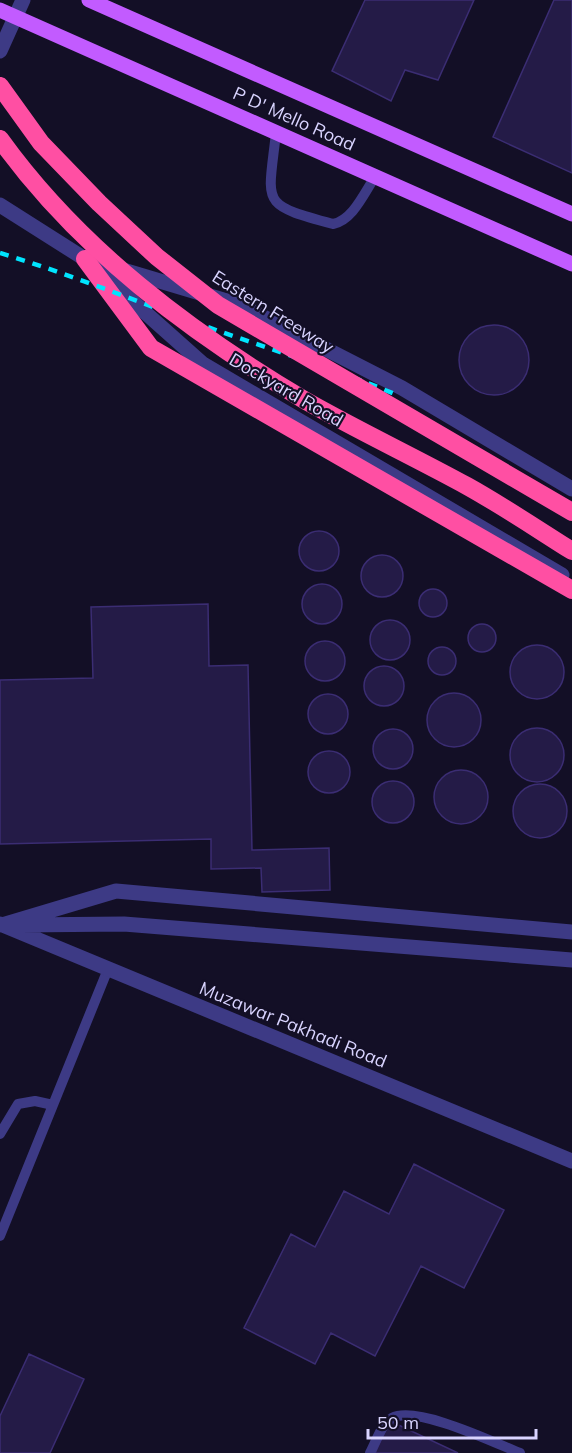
<svg xmlns="http://www.w3.org/2000/svg" width="572" height="1453" font-family="Mulish,sans-serif">
<style>
.building{fill:#241b47;stroke:#3b2d73;stroke-width:1.5}
.lines{fill:none;stroke-linecap:round;stroke-linejoin:round}
.service{stroke:#3d3a85;stroke-width:10}
.tertiary{stroke:#3d3a85;stroke-width:15}
.primary{stroke:#c25bff;stroke-width:15}
.motorway{stroke:#ff4fa3;stroke-width:18}
.rail{stroke:#00e5ff;stroke-width:4.5;stroke-dasharray:9 8;stroke-linecap:butt}
.motorway-bridge{stroke:#ff4fa3;stroke-width:18}
.labels{text-anchor:middle;stroke-width:4.5;stroke-linejoin:round;paint-order:stroke}
.street-label{font-size:18px;fill:#d9d4ff;stroke:#130f26}
</style>
<rect width="100%" height="100%" fill="#130f26"/>
<path class="building" d="M 365,0 L 474,0 L 438,80 L 405,70 L 391,101 L 332,71 Z
M 554,0 L 572,0 L 572,173 L 493,137 Z
M459 360a35 35 0 1 1 70 0a35 35 0 1 1-70 0Z
M299 551a20 20 0 1 1 40 0a20 20 0 1 1-40 0Z
M361 576a21 21 0 1 1 42 0a21 21 0 1 1-42 0Z
M302 604a20 20 0 1 1 40 0a20 20 0 1 1-40 0Z
M419 603a14 14 0 1 1 28 0a14 14 0 1 1-28 0Z
M 208,604 L 209,666 L 248,665 L 252,850 L 329,848 L 330,890 L 262,892 L 261,868 L 211,869 L 211,839 L 0,844 L 0,680 L 93,678 L 91,607 Z
M370 640a20 20 0 1 1 40 0a20 20 0 1 1-40 0Z
M468 638a14 14 0 1 1 28 0a14 14 0 1 1-28 0Z
M305 661a20 20 0 1 1 40 0a20 20 0 1 1-40 0Z
M510 672a27 27 0 1 1 54 0a27 27 0 1 1-54 0Z
M428 661a14 14 0 1 1 28 0a14 14 0 1 1-28 0Z
M364 686a20 20 0 1 1 40 0a20 20 0 1 1-40 0Z
M427 720a27 27 0 1 1 54 0a27 27 0 1 1-54 0Z
M308 714a20 20 0 1 1 40 0a20 20 0 1 1-40 0Z
M510 755a27 27 0 1 1 54 0a27 27 0 1 1-54 0Z
M373 749a20 20 0 1 1 40 0a20 20 0 1 1-40 0Z
M308 772a21 21 0 1 1 42 0a21 21 0 1 1-42 0Z
M434 797a27 27 0 1 1 54 0a27 27 0 1 1-54 0Z
M372 802a21 21 0 1 1 42 0a21 21 0 1 1-42 0Z
M513 811a27 27 0 1 1 54 0a27 27 0 1 1-54 0Z
M 414,1164 L 504,1210 L 464,1288 L 421,1266 L 375,1356 L 331,1333 L 315,1364 L 244,1328 L 291,1234 L 315,1247 L 344,1191 L 389,1214 Z
M 29,1354 L 84,1379 L 50,1453 L 0,1453 L 0,1416 Z
M 390,1421 L 458,1453 L 375,1453 Z"/>
<g class="lines">
<path class="service" d="M 276,133 C 268,205 259,204 333,224 C 353,220 364,193 375,177
M 0,1134 L 18,1104 L 35,1101 L 53,1105
M 0,1236 L 108,969
M 370,1453 C 376,1442 381,1424 392,1418 C 416,1405 493,1442 520,1453"/>
<path class="tertiary" d="M 0,51 L 23,0
M 0,205 L 85,259 L 203,364 L 562,575
M 123,270 L 240,305 L 402,388 L 572,489
M 0,924 L 572,1161
M 2,925 L 116,891 L 572,932
M 21,925 L 124,924 L 572,960"/>
<path class="primary" d="M 89,0 L 572,214
M 0,10 L 572,264"/>
<path class="motorway" d="M 85,259 L 151,348 L 572,590"/>
<path class="rail" d="M 0,253 C 79,277 155,309 233,336 C 288,355 343,372 397,395"/>
<path class="motorway-bridge" d="M 0,86 L 41,143 L 99,203 L 157,257 L 218,305 L 572,512
M 0,139 C 79,249 191,333 306,401 C 359,431 414,457 467,486 C 503,506 537,529 572,551"/>
</g>
<g class="labels">
<g class="street-label">
<text transform="translate(294 119) rotate(24)" y="6">P D' Mello Road</text>
<text transform="translate(273 312) rotate(32)" y="6">Eastern Freeway</text>
<text transform="translate(286 390) rotate(30)" y="6">Dockyard Road</text>
<text transform="translate(293 1025) rotate(22)" y="6">Muzawar Pakhadi Road</text>
</g>
</g>
<path d="M368 1429v9h168v-9" fill="none" stroke="#d9d4ff" stroke-width="3"/>
<text x="377" y="1429" font-size="18" fill="#d9d4ff" stroke="#130f26" stroke-width="4.5" paint-order="stroke">50 m</text>
</svg>
